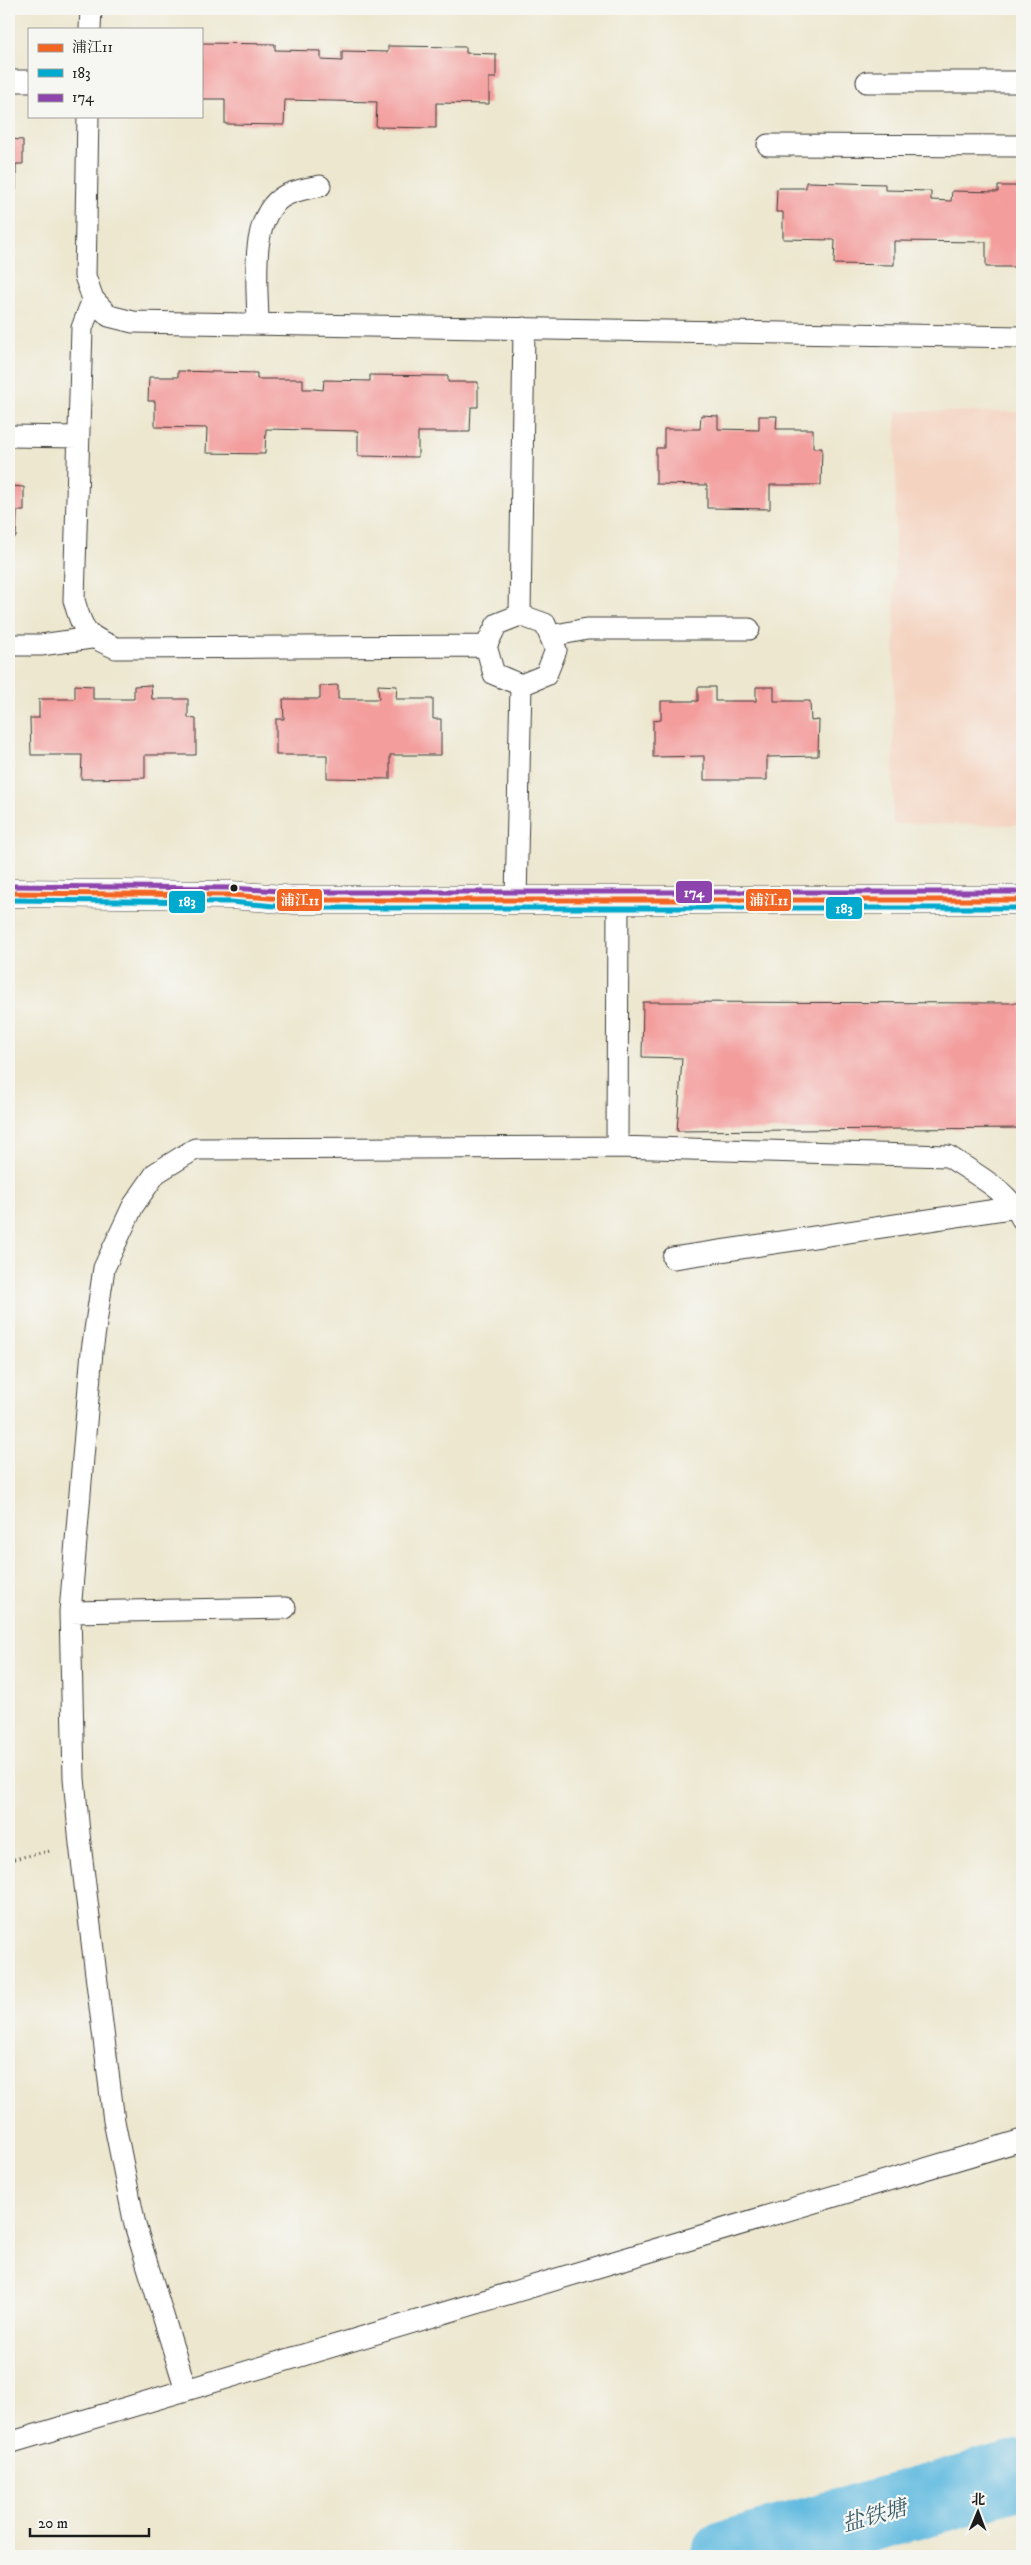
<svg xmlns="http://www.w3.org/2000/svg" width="1031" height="2565" font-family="'IM FELL DW Pica','Noto Serif SC',serif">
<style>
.built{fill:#f4d3c0}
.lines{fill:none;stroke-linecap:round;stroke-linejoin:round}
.river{stroke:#63bbe0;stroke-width:71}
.building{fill:#f39e9d}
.lane-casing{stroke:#3b3a37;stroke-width:23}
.street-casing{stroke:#3b3a37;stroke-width:29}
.path{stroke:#3b3a37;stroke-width:3;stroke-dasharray:1 4;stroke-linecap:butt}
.lane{stroke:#fff;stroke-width:21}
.street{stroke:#fff;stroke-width:28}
.bus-1-casing{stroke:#f6f6f2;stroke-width:9}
.bus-2-casing{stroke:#f6f6f2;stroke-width:9}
.bus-3-casing{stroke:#f6f6f2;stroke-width:9}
.bus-1{stroke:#f26522;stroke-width:5}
.bus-2{stroke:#00a9ce;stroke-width:5}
.bus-3{stroke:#8e44ad;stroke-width:5}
.bus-dot{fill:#1c1c1c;stroke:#f6f6f2;stroke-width:2}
.labels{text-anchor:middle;stroke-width:4.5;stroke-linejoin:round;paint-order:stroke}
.water-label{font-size:22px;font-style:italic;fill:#385c6a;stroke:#f6f6f2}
.line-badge{stroke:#f6f6f2;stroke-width:2}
.badge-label{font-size:14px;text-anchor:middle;font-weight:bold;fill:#fff}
</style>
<rect width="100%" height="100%" fill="#f6f6f2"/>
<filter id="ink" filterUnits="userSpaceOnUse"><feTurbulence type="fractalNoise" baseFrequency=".02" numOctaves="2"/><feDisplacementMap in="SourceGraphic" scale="10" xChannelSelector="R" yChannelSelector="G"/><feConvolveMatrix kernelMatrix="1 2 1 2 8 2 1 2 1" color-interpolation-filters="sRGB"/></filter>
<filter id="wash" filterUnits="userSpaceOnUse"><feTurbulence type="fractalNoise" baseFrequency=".0096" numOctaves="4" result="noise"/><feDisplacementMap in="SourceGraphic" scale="20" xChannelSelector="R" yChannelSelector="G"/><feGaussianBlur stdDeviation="1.12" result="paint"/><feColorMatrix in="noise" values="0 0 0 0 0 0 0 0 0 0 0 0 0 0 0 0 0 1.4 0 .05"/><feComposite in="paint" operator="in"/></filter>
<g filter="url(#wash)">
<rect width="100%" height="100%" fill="#ede7cf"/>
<path class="built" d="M 896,411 L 1022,412 L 1022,825 L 893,824 Z"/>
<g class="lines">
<path class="river" d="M 726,2556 L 1022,2474"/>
</g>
<g id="blocks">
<path class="building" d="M 201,43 L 275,44 L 275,50 L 321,51 L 321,60 L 342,61 L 342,51 L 388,52 L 388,46 L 466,47 L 466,53 L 496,54 L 496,78 L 489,78 L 489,104 L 436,103 L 436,128 L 376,127 L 377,102 L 285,100 L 284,125 L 225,124 L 225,99 L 201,99 Z
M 9,139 L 23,140 L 23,164 L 16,164 L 16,190 L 9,190 Z
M 806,182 L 885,184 L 885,190 L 931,191 L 931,200 L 951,201 L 952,191 L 998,192 L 998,186 L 1022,186 L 1022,267 L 986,267 L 986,242 L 894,241 L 894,265 L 834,264 L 835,240 L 783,239 L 783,212 L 776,212 L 777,188 L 806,188 Z
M 178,371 L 257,373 L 257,379 L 303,379 L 303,389 L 314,389 L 323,390 L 324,380 L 370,381 L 370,375 L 448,376 L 448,382 L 478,382 L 478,407 L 471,407 L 470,432 L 418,432 L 418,457 L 358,456 L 358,431 L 266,429 L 265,454 L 206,453 L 207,428 L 155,427 L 155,401 L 148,401 L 149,377 L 178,377 Z
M 701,415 L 718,416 L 718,429 L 759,430 L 759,416 L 777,416 L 776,429 L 813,429 L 813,448 L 822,448 L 821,485 L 770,485 L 770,509 L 707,508 L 707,485 L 656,484 L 656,448 L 664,448 L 664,429 L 700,429 Z
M 9,486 L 24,487 L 24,511 L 17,511 L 16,537 L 9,537 Z
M 75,685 L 93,686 L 93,699 L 134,699 L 134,686 L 151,685 L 152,699 L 188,699 L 188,718 L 196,719 L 196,755 L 145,755 L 145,778 L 81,779 L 82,755 L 31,755 L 30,718 L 39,718 L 39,699 L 75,699 Z
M 338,685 L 338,699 L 379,699 L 378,685 L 397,686 L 396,699 L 433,699 L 433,719 L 441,719 L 441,755 L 390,755 L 390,779 L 327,778 L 327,755 L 276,755 L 276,719 L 284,719 L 283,699 L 320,699 L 320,686 Z
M 698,687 L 715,687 L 715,701 L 756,701 L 756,687 L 774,687 L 774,701 L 810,701 L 811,721 L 819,720 L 818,756 L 767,757 L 767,780 L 704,780 L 704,756 L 653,757 L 653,721 L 661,720 L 661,701 L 698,701 Z
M 643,1002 L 1022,1003 L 1019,1128 L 677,1131 L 682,1058 L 642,1057 Z"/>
</g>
</g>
<g filter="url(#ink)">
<use href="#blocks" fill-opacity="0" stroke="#3b3a37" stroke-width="1"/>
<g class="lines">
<g class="lane-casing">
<path id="lane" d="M 90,29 L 91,9
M 9,81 L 29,81
M 867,82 L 1022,82
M 88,116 L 85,276 L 93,299 L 109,316 L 133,322 L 1022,337
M 768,145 L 1022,146
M 93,299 L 82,328 L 74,600 C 83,632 86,635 116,648 L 486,646
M 258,324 C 258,287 247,215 286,195 C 297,190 308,188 320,186
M 9,436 L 79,437
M 520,615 L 524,328
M 520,615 L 545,624 L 556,650 L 546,675 L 521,685 L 494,674 L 486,646 L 497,624 Z
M 551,636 L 587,629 L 749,629
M 9,645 L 41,645 L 91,638
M 516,898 L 521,685
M 617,1147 L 618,899
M 673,1258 L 1017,1207
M 70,1612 L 285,1608
M 186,2390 L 135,2225 L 114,2121 L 80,1844 L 74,1778 L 70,1612 L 92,1351 L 104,1268 L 133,1206 L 156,1173 L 195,1149 L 617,1147 L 948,1156 C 973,1173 1009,1191 1022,1219
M 9,2443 L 1022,2140"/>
</g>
<g class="street-casing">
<path id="street" d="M 9,893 L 231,895 L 295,900 L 1022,900"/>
</g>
<path class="path" d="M 9,1860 L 50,1851"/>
<use href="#lane" class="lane"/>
<use href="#street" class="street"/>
<g class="bus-1-casing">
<path id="bus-1" d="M 9,893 L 231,895 L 295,900 L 1022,900"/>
</g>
<g class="bus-2-casing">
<path id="bus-2" d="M 9,900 L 231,902 L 295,908 L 1022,908"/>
</g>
<g class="bus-3-casing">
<path id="bus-3" d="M 9,886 L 231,888 L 295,892 L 1022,892"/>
</g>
<use href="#bus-1" class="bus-1"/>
<use href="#bus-2" class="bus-2"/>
<use href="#bus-3" class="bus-3"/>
</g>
</g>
<circle class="bus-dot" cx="234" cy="888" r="4.5"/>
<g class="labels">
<g class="water-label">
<text transform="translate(874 2515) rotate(-16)" y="8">盐铁塘</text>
</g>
</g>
<g class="line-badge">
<rect x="675" y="880" width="38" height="24" rx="5" fill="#8e44ad"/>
<rect x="276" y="888" width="47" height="24" rx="5" fill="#f26522"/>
<rect x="745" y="888" width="47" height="24" rx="5" fill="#f26522"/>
<rect x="168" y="890" width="38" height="24" rx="5" fill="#00a9ce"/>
<rect x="825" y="896" width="38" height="24" rx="5" fill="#00a9ce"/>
</g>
<g class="badge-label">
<text x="694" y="897">174</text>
<text x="300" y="905">浦江11</text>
<text x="769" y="905">浦江11</text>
<text x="187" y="906">183</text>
<text x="844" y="913">183</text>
</g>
<rect width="1031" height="2565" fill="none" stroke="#f6f6f2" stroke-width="30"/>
<rect x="28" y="28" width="175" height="90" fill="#f6f6f2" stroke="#9f9f9c"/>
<rect x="38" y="44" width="25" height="8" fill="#f26522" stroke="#9f9f9c"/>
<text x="72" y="52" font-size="15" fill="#1c1c1c">浦江11</text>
<rect x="38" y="69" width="25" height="8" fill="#00a9ce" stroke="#9f9f9c"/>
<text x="72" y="78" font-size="15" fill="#1c1c1c">183</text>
<rect x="38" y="94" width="25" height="8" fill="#8e44ad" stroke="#9f9f9c"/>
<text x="72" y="102" font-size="15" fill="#1c1c1c">174</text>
<g transform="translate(978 2512) rotate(1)" stroke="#f6f6f2" stroke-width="4" paint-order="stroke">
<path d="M0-4L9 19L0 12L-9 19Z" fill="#1c1c1c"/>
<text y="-8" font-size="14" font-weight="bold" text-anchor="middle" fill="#1c1c1c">北</text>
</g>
<path d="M30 2528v8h119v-8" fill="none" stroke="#1c1c1c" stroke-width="2.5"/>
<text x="38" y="2528" font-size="15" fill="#1c1c1c" stroke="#f6f6f2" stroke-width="4" paint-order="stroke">20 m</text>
</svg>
